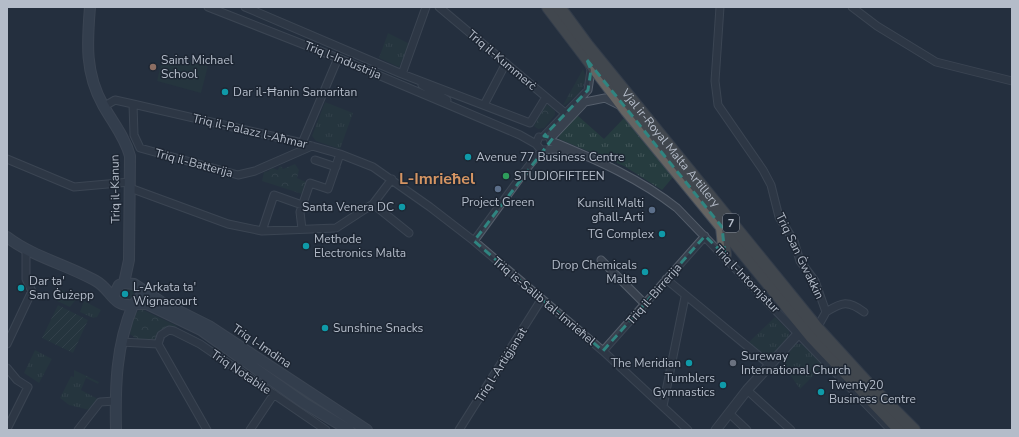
<svg xmlns="http://www.w3.org/2000/svg" width="1019" height="437" font-family="'Nunito Sans',sans-serif">
<style>
.grass{fill:url(#grass-tufts)}
.forest{fill:url(#forest-crowns)}
.garden{fill:url(#garden-furrows)}
.pitch{fill:#263c3f}
.lines{fill:none;stroke-linecap:round;stroke-linejoin:round}
.minor-casing{stroke:#565f6c;stroke-width:9}
.tertiary-casing{stroke:#565f6c;stroke-width:11}
.secondary-casing{stroke:#565f6c;stroke-width:12}
.trunk-casing{stroke:#434c59;stroke-width:14}
.minor{stroke:#38414e;stroke-width:7}
.tertiary{stroke:#38414e;stroke-width:9}
.secondary{stroke:#465061;stroke-width:10}
.trunk{stroke:#656462;stroke-width:12}
.marked{fill:none;stroke:#308480;stroke-width:3;stroke-dasharray:8 5;stroke-linejoin:round}
.education-dot{fill:#8d6e63;stroke:#1d2633;stroke-width:1.5}
.culture-dot{fill:#0f9aa8;stroke:#1d2633;stroke-width:1.5}
.leisure-dot{fill:#2e9e5b;stroke:#1d2633;stroke-width:1.5}
.service-dot{fill:#5c6f8a;stroke:#1d2633;stroke-width:1.5}
.worship-dot{fill:#6b7280;stroke:#1d2633;stroke-width:1.5}
.labels{text-anchor:middle;stroke-width:3;stroke-linejoin:round;paint-order:stroke}
.shield{fill:#1d2633;stroke:#878f9c;stroke-width:1}
.shield-label{font-size:11px;font-weight:bold;fill:#b4bcc9}
.poi-label{font-size:12px;fill:#b4bcc9;stroke:#1d2633;text-anchor:start}
.street-label{font-size:12px;fill:#b4bcc9;stroke:#1d2633}
.district-label{font-size:16px;font-weight:bold;fill:#d59563;stroke:#1d2633}
</style>
<defs>
<pattern id="grass-tufts" width="24" height="20" patternUnits="userSpaceOnUse"><rect width="24" height="20" fill="#263c3f"/><path d="M3 7l-1-3M5 7V3M7 7l1-3M15 17l-1-3M17 17v-4M19 17l1-3" fill="none" stroke="#435659"/></pattern>
<pattern id="forest-crowns" width="20" height="18" patternUnits="userSpaceOnUse"><rect width="20" height="18" fill="#263c3f"/><path d="M2 6a3 3 0 1 1 6 0M12 15a3 3 0 1 1 6 0" fill="none" stroke="#435659"/></pattern>
<pattern id="garden-furrows" width="10" height="10" patternUnits="userSpaceOnUse"><rect width="10" height="10" fill="#263c3f"/><path d="M-1 1l2-2M0 10L10 0M9 11l2-2" fill="none" stroke="#435659"/></pattern>
</defs>
<rect width="100%" height="100%" fill="#242f3e"/>
<path class="grass" d="M 388,33 L 410,44 L 399,67 L 379,58 Z
M 583,69 C 591,86 577,94 565,105 L 563,105 Z
M 325,102 L 353,113 L 340,149 L 316,141 L 312,136 Z
M 577,115 L 604,139 L 624,118 L 673,177 L 662,190 L 624,166 L 559,139 L 558,134 Z
M120 294a7 7 0 1 1 14 0a7 7 0 1 1-14 0Z
M 60,289 L 77,298 L 70,307 L 57,301 L 56,297 Z
M 84,301 L 101,310 L 97,317 L 93,318 L 80,312 Z
M 775,317 L 789,331 L 790,340 L 769,359 L 749,342 Z
M 796,344 L 803,344 L 824,365 L 800,389 L 781,362 Z
M 35,350 L 52,359 L 39,383 L 24,373 Z
M 74,370 L 99,382 L 98,384 L 86,378 L 81,390 L 98,399 L 89,410 L 69,405 L 60,398 L 71,376 L 74,377 Z"/>
<path class="forest" d="M 545,105 L 548,105 L 555,111 L 555,115 L 544,128 L 538,129 L 534,126 Z
M 295,164 L 299,170 L 297,178 L 306,182 L 302,194 L 262,181 L 264,172 L 269,171 L 270,167 L 278,170 L 279,167 L 281,166 L 283,169 Z
M 141,309 L 177,326 L 176,327 L 171,328 L 154,341 L 138,340 L 130,334 L 133,315 Z"/>
<path class="garden" d="M 58,305 L 88,320 L 73,353 L 42,338 Z"/>
<path class="pitch" d="M 163,55 L 208,66 L 201,93 L 157,81 Z"/>
<g class="lines">
<g class="minor-casing">
<path id="minor" d="M 208,7 L 338,58 L 520,135 L 536,144
M 245,7 L 402,74 L 530,123 L 546,97
M 439,7 L 565,113
M 720,7 L 715,81 L 718,105 L 763,170 L 771,185 L 779,217 L 794,241 L 800,261 L 815,281 L 826,312 L 817,328
M 852,7 L 877,26 L 936,62 L 1012,81
M 402,74 L 426,7
M 422,85 L 447,100
M 133,104 L 134,135 L 140,148 L 238,175 L 255,171 L 312,146
M 484,105 L 506,63
M 103,107 L 115,100 L 133,104 L 298,142 L 340,154 L 373,167 L 430,207 L 474,241 L 603,351 L 688,430
M 544,136 L 588,90 L 591,70 L 589,64
M 539,137 L 536,144 L 541,150 L 558,149 L 569,151
M 550,139 L 585,102 L 605,98 L 619,105
M 551,142 L 556,143 C 599,161 640,179 677,208 L 891,430
M 302,143 L 338,58
M 7,159 L 74,187 L 130,182
M 315,160 L 336,167
M 130,188 L 228,224 L 262,231 L 336,228 L 373,204 L 392,179
M 373,204 L 409,233
M 302,229 L 300,212 L 310,183 L 328,189 L 340,154
M 262,231 L 274,195 L 302,205
M 474,241 L 528,167 L 542,150
M 601,260 L 645,304
M 666,279 L 770,365
M 826,312 C 842,302 848,300 864,312
M 121,342 L 158,344
M 7,344 L 32,291 L 26,279 L 26,249
M 158,344 L 161,335 L 169,330 L 174,331 L 200,344 L 326,430
M 158,344 L 207,430
M 603,351 L 705,236
M 7,368 L 17,380 L 28,387 L 7,429
M 747,390 L 791,430
M 663,406 L 685,297
M 729,413 L 747,430
M 78,430 L 100,402 L 115,401
M 250,430 L 274,394
M 459,430 L 541,300"/>
</g>
<g class="tertiary-casing">
<path id="tertiary" d="M 716,430 L 747,390 L 798,334"/>
</g>
<g class="secondary-casing">
<path id="secondary" d="M 90,7 C 87,43 85,73 103,105 C 113,123 125,137 130,156 L 129,260 L 124,283
M 7,237 C 33,257 68,265 96,281 C 112,290 112,307 133,305 L 139,298
M 113,297 L 119,285 L 124,283 L 134,284 L 163,303 L 209,326 L 367,430
M 135,304 L 147,304 L 201,330 L 304,403 L 349,430
M 116,430 C 115,386 116,346 133,305"/>
</g>
<g class="trunk-casing">
<g id="trunk">
<path d="M 548,7 L 627,111 L 811,336 L 900,430"/>
<path id="s1" d="M 559,7 L 587,45 L 817,328 L 869,385 L 914,430"/>
<path d="M 722,227 L 725,255"/>
</g>
</g>
<use href="#minor" class="minor"/>
<use href="#tertiary" class="tertiary"/>
<use href="#secondary" class="secondary"/>
<use href="#trunk" class="trunk"/>
</g>
<path d="M0 0H1019V437H0ZM 587,60 L 722,227 L 725,255 L 705,236 L 603,351 L 474,241 L 553,138 L 544,136 L 588,90 L 591,70 Z" fill="#242f3e" fill-opacity=".55" fill-rule="evenodd"/>
<path class="marked" d="M 587,60 L 722,227 L 725,255 L 705,236 L 603,351 L 474,241 L 553,138 L 544,136 L 588,90 L 591,70 Z"/>
<circle class="education-dot" cx="153" cy="67" r="4"/>
<g class="culture-dot">
<circle cx="225" cy="92" r="4"/>
<circle cx="468" cy="157" r="4"/>
<circle cx="402" cy="207" r="4"/>
<circle cx="662" cy="234" r="4"/>
<circle cx="306" cy="246" r="4"/>
<circle cx="645" cy="272" r="4"/>
<circle cx="21" cy="288" r="4"/>
<circle cx="125" cy="294" r="4"/>
<circle cx="325" cy="328" r="4"/>
<circle cx="689" cy="363" r="4"/>
<circle cx="723" cy="385" r="4"/>
<circle cx="821" cy="392" r="4"/>
</g>
<circle class="leisure-dot" cx="506" cy="176" r="4"/>
<g class="service-dot">
<circle cx="498" cy="189" r="4"/>
<circle cx="652" cy="210" r="4"/>
</g>
<circle class="worship-dot" cx="733" cy="363" r="4"/>
<g class="labels">
<rect class="shield" x="723" y="214" width="16" height="18" rx="3"/>
<g class="shield-label">
<text x="731" y="227">7</text>
</g>
<g class="poi-label">
<text x="161" y="64">Saint Michael<tspan x="161" dy="14">School</tspan></text>
<text x="233" y="96">Dar il-Ħanin Samaritan</text>
<text x="476" y="161">Avenue 77 Business Centre</text>
<text x="514" y="180">STUDIOFIFTEEN</text>
<text x="498" y="206" text-anchor="middle">Project Green</text>
<text x="644" y="207" text-anchor="end">Kunsill Malti<tspan x="644" dy="14">għall-Arti</tspan></text>
<text x="394" y="211" text-anchor="end">Santa Venera DC</text>
<text x="654" y="238" text-anchor="end">TG Complex</text>
<text x="314" y="243">Methode<tspan x="314" dy="14">Electronics Malta</tspan></text>
<text x="637" y="269" text-anchor="end">Drop Chemicals<tspan x="637" dy="14">Malta</tspan></text>
<text x="29" y="285">Dar ta'<tspan x="29" dy="14">San Ġużepp</tspan></text>
<text x="133" y="291">L-Arkata ta'<tspan x="133" dy="14">Wignacourt</tspan></text>
<text x="333" y="332">Sunshine Snacks</text>
<text x="741" y="360">Sureway<tspan x="741" dy="14">International Church</tspan></text>
<text x="681" y="367" text-anchor="end">The Meridian</text>
<text x="715" y="382" text-anchor="end">Tumblers<tspan x="715" dy="14">Gymnastics</tspan></text>
<text x="829" y="389">Twenty20<tspan x="829" dy="14">Business Centre</tspan></text>
</g>
<g class="street-label">
<text transform="translate(343 60) rotate(22)" y="4">Triq l-Industrija</text>
<text transform="translate(502 60) rotate(40)" y="4">Triq il-Kummerċ</text>
<text transform="translate(250 131) rotate(13)" y="4">Triq il-Palazz l-Aħmar</text>
<text dy="4" stroke="none"><textPath href="#s1" startOffset="180">Vjal ir-Royal Malta Artillery</textPath></text>
<text transform="translate(194 163) rotate(15)" y="4">Triq il-Batterija</text>
<text transform="translate(115 189) rotate(-91)" y="4">Triq il-Kanun</text>
<text transform="translate(800 256) rotate(64)" y="4">Triq San Ġwakkin</text>
<text transform="translate(747 279) rotate(46)" y="4">Triq l-Intornjatur</text>
<text transform="translate(654 294) rotate(-49)" y="4">Triq il-Birrerija</text>
<text transform="translate(544 301) rotate(40)" y="4">Triq is-Salib tal-Imrieħel</text>
<text transform="translate(262 346) rotate(34)" y="4">Triq l-Imdina</text>
<text transform="translate(501 365) rotate(-58)" y="4">Triq l-Artiġjanat</text>
<text transform="translate(241 372) rotate(34)" y="4">Triq Notabile</text>
</g>
<g class="district-label">
<text x="437" y="184">L-Imrieħel</text>
</g>
</g>
<rect width="1019" height="437" fill="none" stroke="#b4bcc9" stroke-width="16"/>
</svg>
